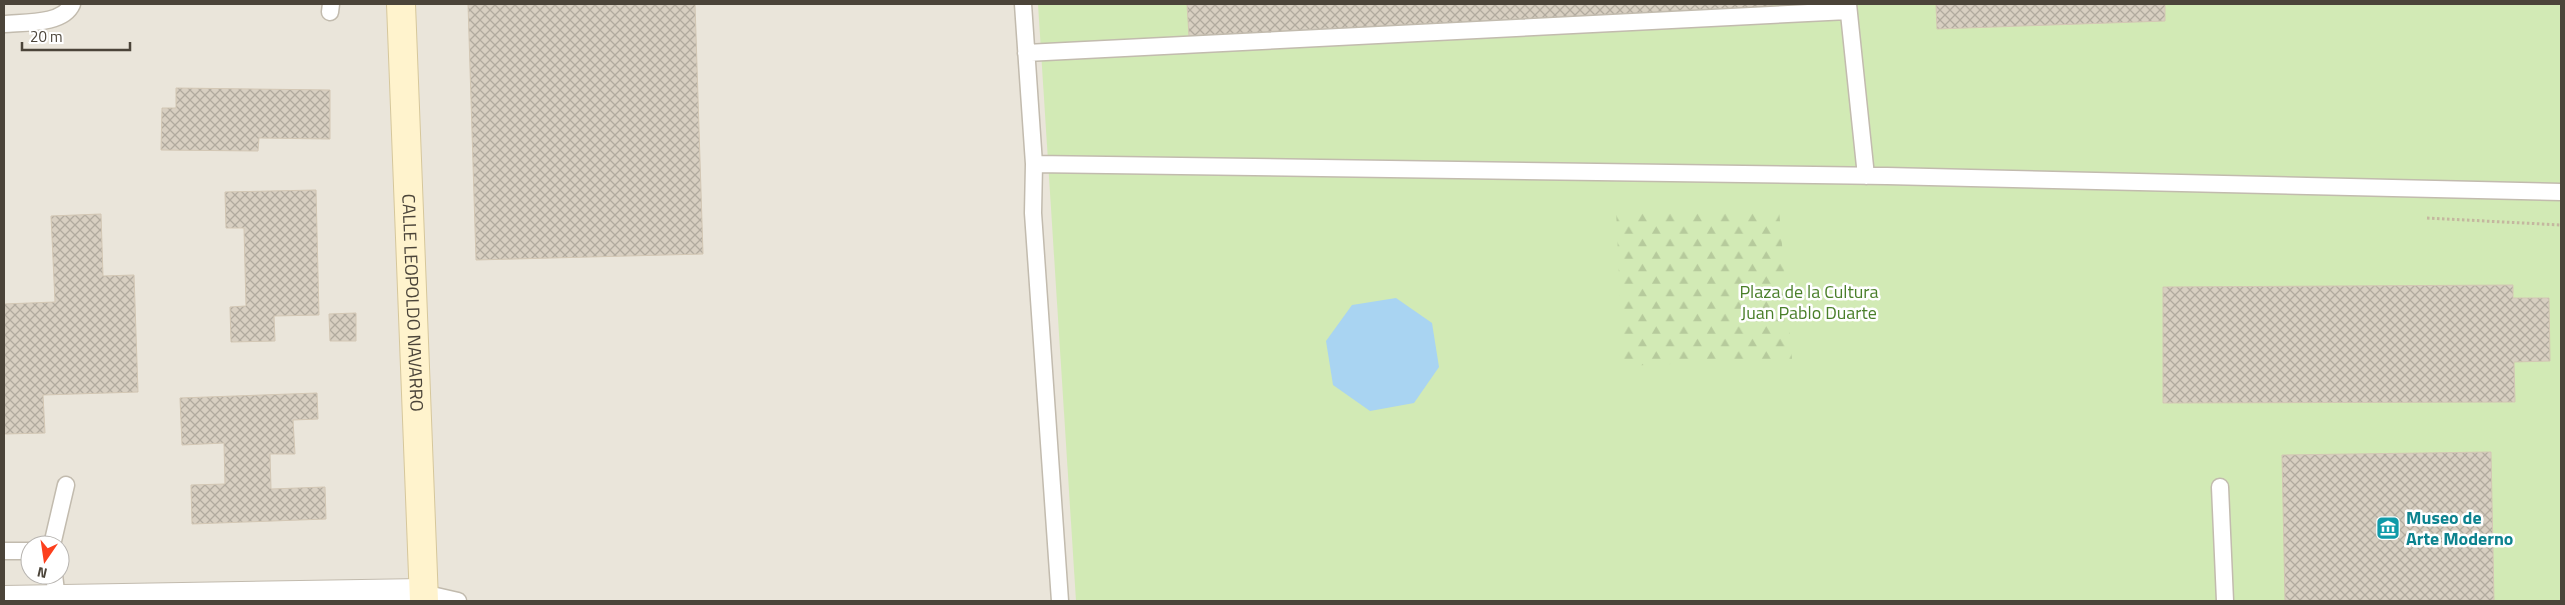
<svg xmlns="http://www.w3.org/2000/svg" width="2565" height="605" font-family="'Titillium Web',sans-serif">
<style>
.residential{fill:#eae5da;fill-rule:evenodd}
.green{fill:#d2eab5}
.forest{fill:url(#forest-firs)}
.water{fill:#a9d4f2}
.building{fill:url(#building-cross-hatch);stroke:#d3c7b4}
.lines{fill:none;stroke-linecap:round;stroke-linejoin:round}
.lane-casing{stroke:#c2bbae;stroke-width:19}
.street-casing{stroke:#c2bbae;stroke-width:30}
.secondary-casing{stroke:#d6c79b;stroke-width:30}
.path{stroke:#c4b79f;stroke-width:3;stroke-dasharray:2.5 2.5;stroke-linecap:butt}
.lane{stroke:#fff;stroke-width:16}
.street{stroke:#fff;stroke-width:28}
.secondary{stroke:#fff3cd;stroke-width:28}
.labels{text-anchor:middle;stroke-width:5;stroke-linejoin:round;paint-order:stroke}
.park-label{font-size:18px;fill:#4a7f2a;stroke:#fff}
.street-label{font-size:18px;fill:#4b4439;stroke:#fff}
.culture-label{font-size:18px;font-weight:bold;fill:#0d838f;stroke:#fff;text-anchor:start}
</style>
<defs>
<pattern id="forest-firs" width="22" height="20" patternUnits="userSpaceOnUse" patternTransform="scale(1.25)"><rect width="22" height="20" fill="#d2eab5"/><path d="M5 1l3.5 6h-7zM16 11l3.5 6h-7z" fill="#b6ca9c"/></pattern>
<pattern id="building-cross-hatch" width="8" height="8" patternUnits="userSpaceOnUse" patternTransform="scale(1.25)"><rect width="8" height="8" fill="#d8cfc1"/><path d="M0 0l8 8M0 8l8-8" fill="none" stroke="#b1aa9e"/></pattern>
</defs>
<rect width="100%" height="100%" fill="#f6f3ec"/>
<path class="residential" d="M 4,4 L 2561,4 L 2561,601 L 4,601 ZM 30,545 L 60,545 L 60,575 L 30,575 Z"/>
<path class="green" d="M 1038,4 L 2561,4 L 2561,601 L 1076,601 Z"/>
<path class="forest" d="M 1616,209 L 1779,210 L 1792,359 L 1623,366 Z"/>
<path class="water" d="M 1396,298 L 1432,323 L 1439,367 L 1414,403 L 1370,411 L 1333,385 L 1326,341 L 1352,305 Z"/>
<path class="building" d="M 468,4 L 695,4 L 703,254 L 476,260 Z
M 1187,4 L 1772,4 L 1772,8 L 1189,36 Z
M 1936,4 L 2165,4 L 2165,21 L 1937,29 Z
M 176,88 L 330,90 L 330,139 L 259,138 L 258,151 L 161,150 L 162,108 L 176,108 Z
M 316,190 L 319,315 L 274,316 L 275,341 L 231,342 L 230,307 L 246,306 L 244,228 L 226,228 L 225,192 Z
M 101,214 L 103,276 L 134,275 L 138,392 L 43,395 L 45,433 L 4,434 L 4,304 L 55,302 L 51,216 Z
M 2513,285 L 2513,298 L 2549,298 L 2550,361 L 2514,362 L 2515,402 L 2163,403 L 2163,287 Z
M 356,313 L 356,341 L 330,341 L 329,314 Z
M 317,393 L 318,419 L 293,420 L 295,454 L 270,454 L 271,489 L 325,487 L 326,519 L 192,524 L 191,485 L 225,484 L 224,443 L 182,445 L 180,398 Z
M 2491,452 L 2494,601 L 2285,601 L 2282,455 Z"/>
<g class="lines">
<g class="lane-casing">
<path id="lane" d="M 1023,4 L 1034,164 L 1033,213 L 1060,601
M 1848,4 L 1866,176
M 330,12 L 331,4
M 4,24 C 23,22 63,25 72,4
M 1026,53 L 1848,11
M 1034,164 L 1887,176 L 2561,192
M 2220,487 L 2225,601
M 52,545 L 66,485
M 4,551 L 30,551
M 54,575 L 57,599
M 423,593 L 458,601"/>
</g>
<g class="street-casing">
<path id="street" d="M 4,600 L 423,593"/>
</g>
<g class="secondary-casing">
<g id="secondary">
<path id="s1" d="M 401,4 L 424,601"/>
</g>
</g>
<path class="path" d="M 2427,218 L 2561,225"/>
<use href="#lane" class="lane"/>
<use href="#street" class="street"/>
<use href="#secondary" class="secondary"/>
</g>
<defs>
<g id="museum-square" transform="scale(1.25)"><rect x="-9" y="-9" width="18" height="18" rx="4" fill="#0f9aa8" stroke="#fff"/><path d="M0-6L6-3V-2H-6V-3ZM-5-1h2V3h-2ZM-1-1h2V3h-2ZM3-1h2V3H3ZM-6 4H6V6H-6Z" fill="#fff"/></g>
</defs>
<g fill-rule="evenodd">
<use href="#museum-square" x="2388" y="528"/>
</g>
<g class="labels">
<g class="park-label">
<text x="1809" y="298">Plaza de la Cultura<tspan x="1809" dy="21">Juan Pablo Duarte</tspan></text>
</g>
<g class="street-label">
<text dy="6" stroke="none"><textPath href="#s1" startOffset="299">CALLE LEOPOLDO NAVARRO</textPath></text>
</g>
<g class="culture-label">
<text x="2406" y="524">Museo de<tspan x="2406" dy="21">Arte Moderno</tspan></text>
</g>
</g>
<rect width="2565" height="605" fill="none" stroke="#4b4439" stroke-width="10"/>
<g transform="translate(45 560) rotate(193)"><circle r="24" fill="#ffffff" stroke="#b7b4b0"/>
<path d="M0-4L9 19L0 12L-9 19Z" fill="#fc3f1d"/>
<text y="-8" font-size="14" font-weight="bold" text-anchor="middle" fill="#4b4439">N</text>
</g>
<path d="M22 42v8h108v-8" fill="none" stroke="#4b4439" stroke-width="2.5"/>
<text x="30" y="42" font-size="15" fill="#4b4439" stroke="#ffffff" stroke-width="4" paint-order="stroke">20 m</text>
</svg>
